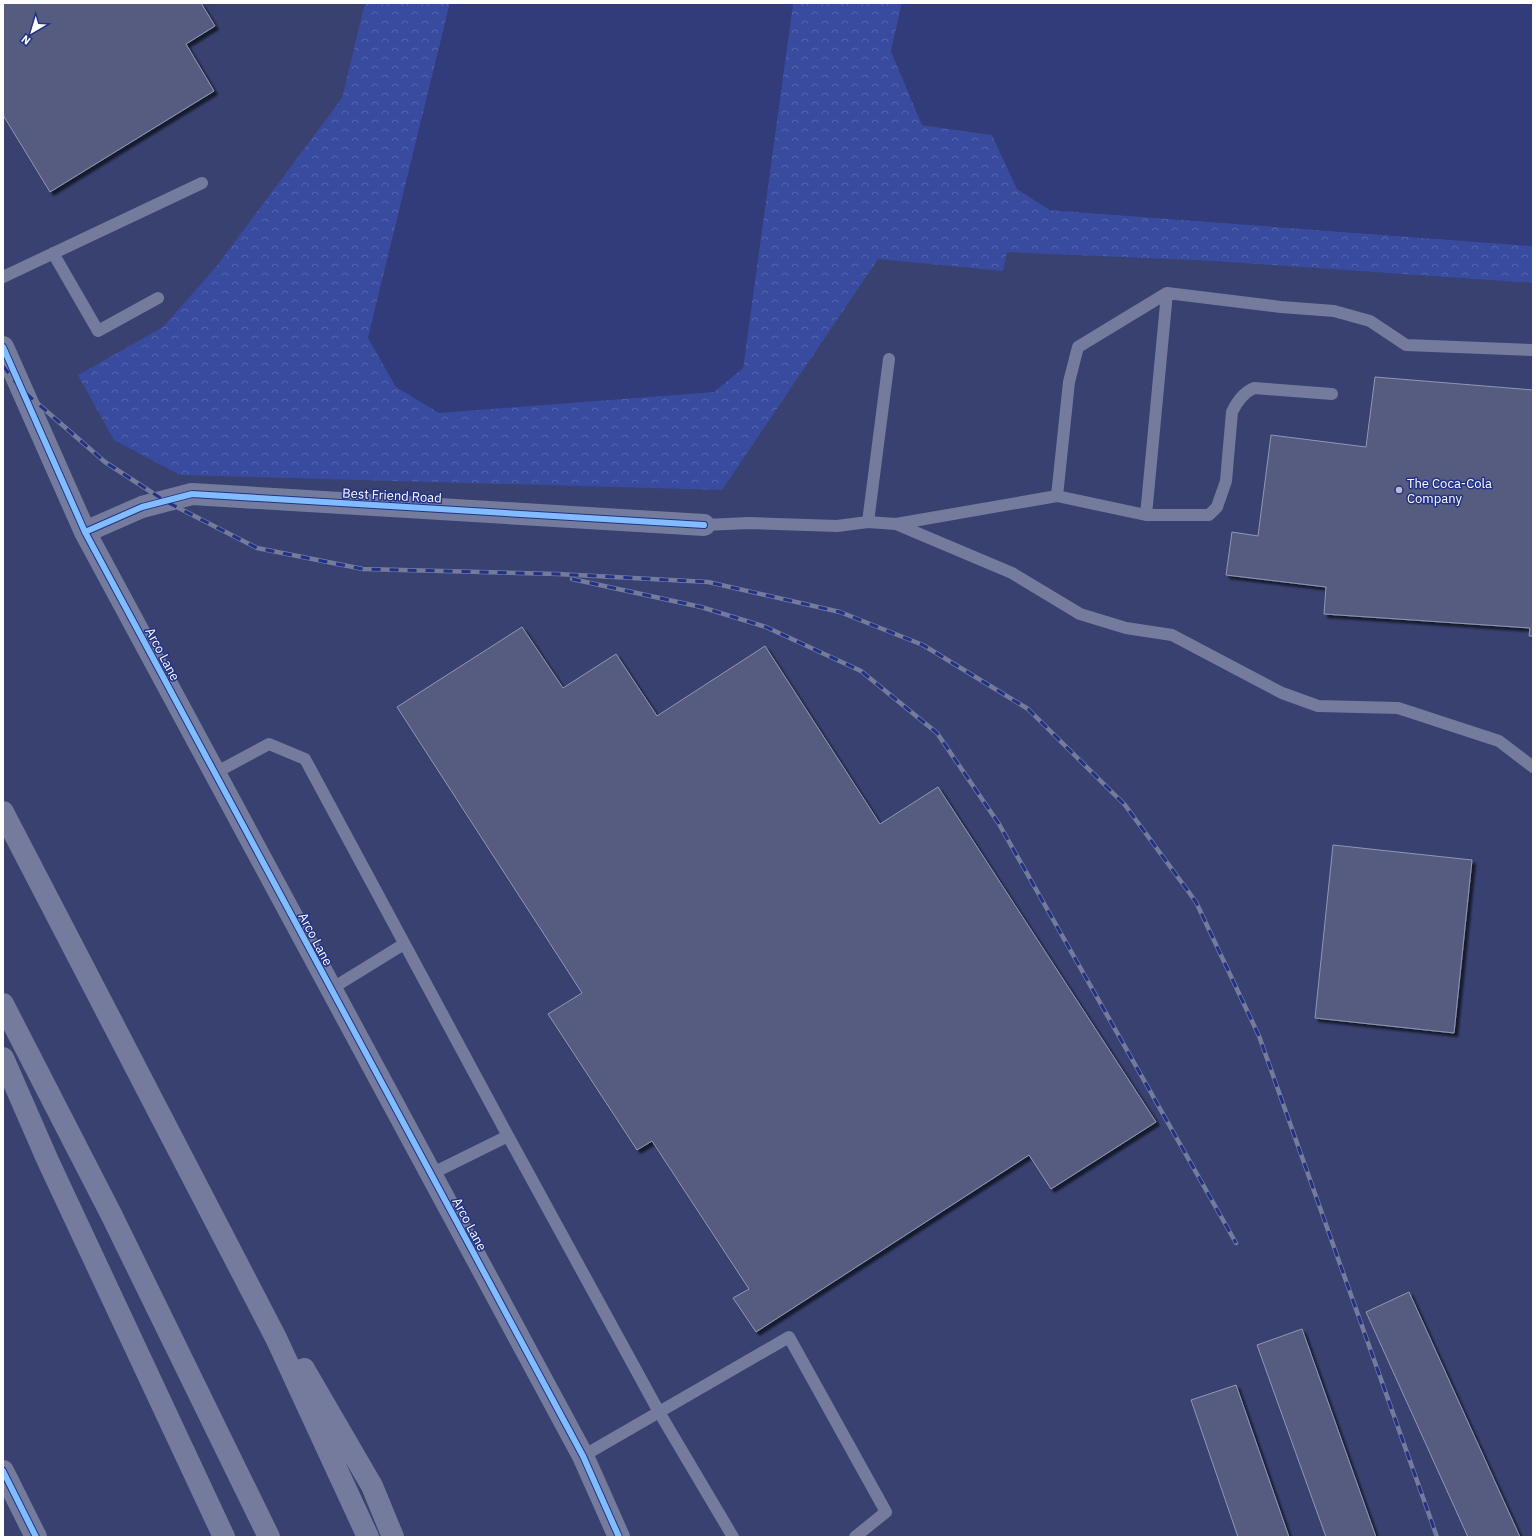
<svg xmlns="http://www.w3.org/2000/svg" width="1536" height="1540" font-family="'IBM Plex Sans',sans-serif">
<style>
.forest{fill:url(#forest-crowns)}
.water{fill:#323c7a}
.building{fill:#545b80;stroke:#9297b3;filter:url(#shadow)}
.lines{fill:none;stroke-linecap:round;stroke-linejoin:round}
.service{stroke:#747b9d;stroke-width:12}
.minor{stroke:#747b9d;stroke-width:22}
.motorway{stroke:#747b9c;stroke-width:22}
.rail-casing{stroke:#747b9c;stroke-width:4.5}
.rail{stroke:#223286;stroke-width:3;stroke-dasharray:9;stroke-linecap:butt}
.cycleway-casing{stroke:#223286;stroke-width:8}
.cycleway{stroke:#80bcff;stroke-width:6}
.poi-dot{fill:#b9bccd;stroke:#223286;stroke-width:1.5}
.labels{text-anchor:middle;stroke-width:3;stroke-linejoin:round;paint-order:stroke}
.poi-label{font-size:13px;fill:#fff;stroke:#223286;text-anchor:start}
.street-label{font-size:13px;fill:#fff;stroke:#223286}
</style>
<defs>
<pattern id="forest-crowns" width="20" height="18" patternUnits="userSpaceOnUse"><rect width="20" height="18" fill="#384b9e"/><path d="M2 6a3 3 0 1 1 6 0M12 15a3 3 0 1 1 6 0" fill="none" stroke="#5666ad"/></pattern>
<filter id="shadow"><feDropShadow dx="3.5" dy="3.5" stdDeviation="1" flood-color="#0009"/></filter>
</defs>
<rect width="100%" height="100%" fill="#384170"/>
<path class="forest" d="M 365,3 L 450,3 L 368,338 L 743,368 L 793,3 L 902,3 L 891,51 L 922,125 L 992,135 L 1017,189 L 1050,210 L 1533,246 L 1533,283 L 1214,261 L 1007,252 L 1003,271 L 878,259 L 722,490 L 180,475 L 114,440 L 78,375 L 163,327 L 216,267 L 342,98 Z"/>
<path class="water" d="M 450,3 L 793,3 L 743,368 L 714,392 L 439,413 L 396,387 L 368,338 Z
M 902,3 L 1533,3 L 1533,246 L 1050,210 L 1017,189 L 992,135 L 922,125 L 891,51 Z"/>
<path class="building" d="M 3,3 L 201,3 L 215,26 L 186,44 L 214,91 L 50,192 L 3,115 Z
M 1375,377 L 1533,390 L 1533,636 L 1529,636 L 1530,628 L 1324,614 L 1326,587 L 1226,575 L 1232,532 L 1258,536 L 1271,435 L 1366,447 Z
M 522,627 L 563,688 L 616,654 L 657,716 L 765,646 L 880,824 L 938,787 L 1156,1122 L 1051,1189 L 1029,1155 L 756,1332 L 733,1298 L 749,1289 L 652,1141 L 637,1150 L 548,1014 L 582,993 L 397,707 Z
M 1333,845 L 1472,860 L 1454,1033 L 1315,1018 Z
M 1409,1292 L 1520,1537 L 1468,1537 L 1366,1312 Z
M 1302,1329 L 1376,1537 L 1326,1537 L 1257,1345 Z
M 1236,1385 L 1289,1537 L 1238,1537 L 1191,1400 Z"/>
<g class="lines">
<path class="service" d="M 53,253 L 98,331 L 158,298
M 3,277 L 202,183
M 1057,496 L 1146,515 L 1209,515 L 1217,507 L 1226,481 L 1232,412 C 1237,401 1243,393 1254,388 L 1332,394
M 1146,515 L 1167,293
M 868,522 L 889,359
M 896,524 L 1057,496 L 1069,382 L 1078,347 L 1167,293 L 1281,307 L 1334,311 L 1370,321 L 1406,345 L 1533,350
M 704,525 L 749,523 L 837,526 L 868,522 L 896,524 L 1012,573 L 1080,614 L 1126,628 L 1172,635 L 1282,693 L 1318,706 L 1398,708 L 1499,741 L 1533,767
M 215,773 L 269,744 L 305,759 L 508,1136
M 331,989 L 404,944
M 431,1174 L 508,1136 L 659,1412 L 733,1537
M 583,1456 L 789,1337 L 886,1512 L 855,1537"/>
<path class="minor" d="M 3,347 L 85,532 L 583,1456 L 619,1537
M 85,532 L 142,507 L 192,494 L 704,525
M 3,1471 L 36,1537"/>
<path class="motorway" d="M 3,812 L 276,1338 L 368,1537
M 3,1004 L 111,1214 L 269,1537
M 3,1058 L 48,1161 L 224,1537
M 304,1369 L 372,1486 L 393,1537"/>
<g class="rail-casing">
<path id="rail" d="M 3,366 L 21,389 L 105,462 L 165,501 L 257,548 L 363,569 L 557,574 L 708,582 L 840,612 L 923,645 L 1028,709 L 1125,805 L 1196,902 L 1259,1036 L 1437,1537
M 572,579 L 701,607 L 766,627 L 861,671 L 937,733 L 999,824 L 1236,1243"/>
</g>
<use href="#rail" class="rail"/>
<g class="cycleway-casing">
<path id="cycleway" d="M 3,347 L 85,532 L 583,1456 L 619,1537
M 85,532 L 142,507 L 192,494 L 704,525
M 3,1471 L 36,1537"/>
</g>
<use href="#cycleway" class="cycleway"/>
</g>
<circle class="poi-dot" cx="1399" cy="490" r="4"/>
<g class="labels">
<g class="poi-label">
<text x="1407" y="488">The Coca-Cola<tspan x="1407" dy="15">Company</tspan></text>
</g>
<g class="street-label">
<text transform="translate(392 495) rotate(3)" y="5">Best Friend Road</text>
<text transform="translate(163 654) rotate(62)" y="5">Arco Lane</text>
<text transform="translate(316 939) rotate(62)" y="5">Arco Lane</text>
<text transform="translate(470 1224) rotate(62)" y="5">Arco Lane</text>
</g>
</g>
<rect width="1536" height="1540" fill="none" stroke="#ffffff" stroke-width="8"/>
<g transform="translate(32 32) rotate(218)" stroke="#223286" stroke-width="3" paint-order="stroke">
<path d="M0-3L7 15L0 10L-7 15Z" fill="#ffffff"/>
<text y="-6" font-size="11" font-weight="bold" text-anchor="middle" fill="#ffffff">N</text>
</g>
</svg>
